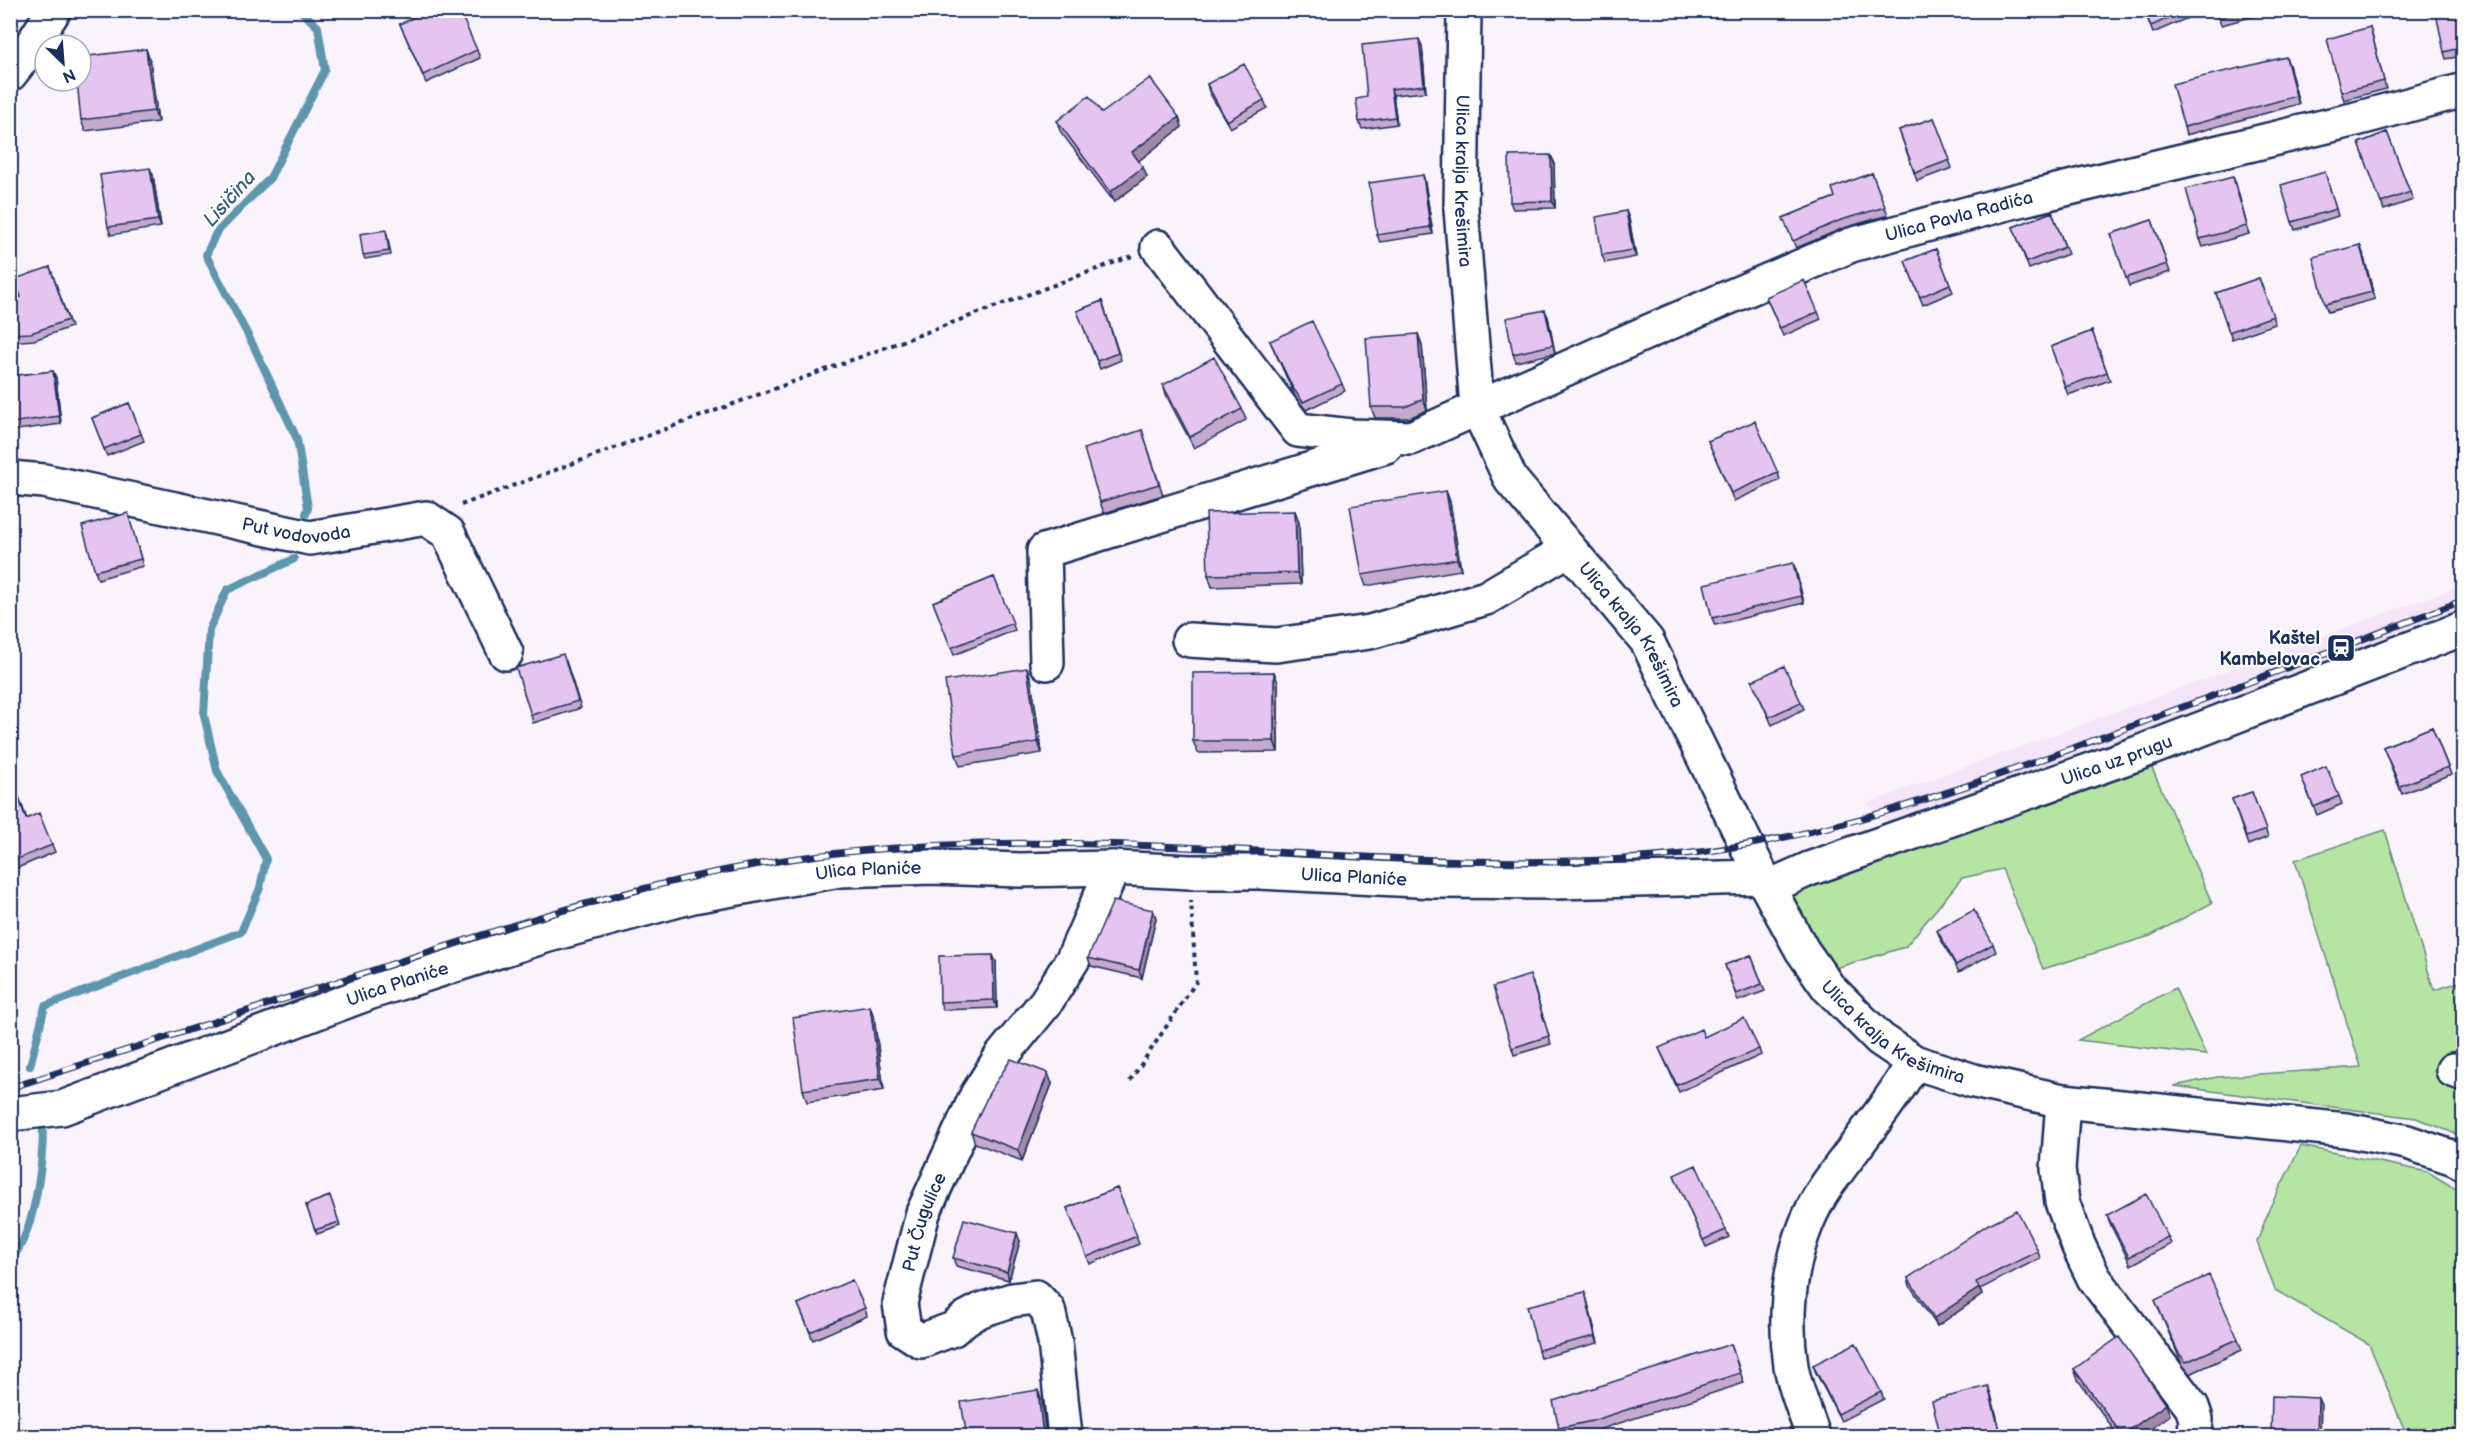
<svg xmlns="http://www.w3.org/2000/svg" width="2474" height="1447" font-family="'Balsamiq Sans',sans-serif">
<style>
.built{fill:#f4e5f8}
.green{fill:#b6e4a3;stroke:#688a80;stroke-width:1.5}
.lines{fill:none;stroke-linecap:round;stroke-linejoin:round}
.stream{stroke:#5d96ad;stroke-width:8}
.minor-casing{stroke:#1b2f5e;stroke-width:38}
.path{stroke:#1b2f5e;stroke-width:4;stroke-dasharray:4.5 4.5;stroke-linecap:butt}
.minor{stroke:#fff;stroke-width:33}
.rail-casing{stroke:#1b2f5e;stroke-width:7}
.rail{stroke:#fff;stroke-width:4.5;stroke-dasharray:14;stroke-linecap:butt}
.wall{fill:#c6a9ce;stroke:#1b2f5e;stroke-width:1.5}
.shaded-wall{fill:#a189a8;stroke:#1b2f5e;stroke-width:1.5}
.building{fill:#e6c4f0;stroke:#1b2f5e;stroke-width:1.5}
.labels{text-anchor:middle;stroke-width:4.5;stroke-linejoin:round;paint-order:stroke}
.street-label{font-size:18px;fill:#1b2f5e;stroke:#fff}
.poi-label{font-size:18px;font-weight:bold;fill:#1b2f5e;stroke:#fff;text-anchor:end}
.water-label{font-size:20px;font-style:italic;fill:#365a7f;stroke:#fff}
</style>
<rect width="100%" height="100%" fill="#faf3fc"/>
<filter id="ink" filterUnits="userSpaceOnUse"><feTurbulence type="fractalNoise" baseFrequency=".0167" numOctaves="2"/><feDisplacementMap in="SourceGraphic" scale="12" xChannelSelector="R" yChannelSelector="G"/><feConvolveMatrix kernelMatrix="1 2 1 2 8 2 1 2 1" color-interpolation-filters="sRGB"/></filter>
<g filter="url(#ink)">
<path class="built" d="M 2463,585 L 2463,619 L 1900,832 L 1867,803 Z"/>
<path class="green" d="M 2147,757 L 2212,903 L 2150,936 L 2043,969 L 2002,869 L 1962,878 L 1905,947 L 1832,969 L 1791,895 L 1792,889 Z
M 2385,830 L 2434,990 L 2463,981 L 2463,1137 L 2416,1118 L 2174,1086 L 2217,1077 L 2361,1067 L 2295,860 Z
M 2175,988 L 2206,1055 L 2078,1040 Z
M 2301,1146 L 2428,1172 L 2463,1193 L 2463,1436 L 2407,1436 L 2369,1344 L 2275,1290 L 2257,1242 L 2270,1207 Z"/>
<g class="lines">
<path class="stream" d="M 300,10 L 318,27 L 325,70 L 270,178 L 216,233 L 206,255 L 254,347 L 297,439 L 308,508 L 306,514
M 30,1066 L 45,1006 L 241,932 L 260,888 L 266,859 L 217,771 L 204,715 L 209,630 L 227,590 L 294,559
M 10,1261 C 35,1233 43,1164 43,1127"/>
<g class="minor-casing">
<g id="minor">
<path id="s1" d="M 1464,10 L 1461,209 L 1477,407 L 1511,480 L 1647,641 L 1762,877 L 1802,950 L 1828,987 L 1880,1039 L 1914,1062 L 1974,1081 L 2063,1101 L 2346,1130 L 2407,1142 L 2454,1158 L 2464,1163"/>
<path d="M 10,74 L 28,51 L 54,10"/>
<path id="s2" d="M 1158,247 L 1298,430 L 1351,436 L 1411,438 L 1650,331 L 1851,245 L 2011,202 L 2356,119 L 2464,90"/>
<path id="s3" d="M 10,478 L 44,481 L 310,538 L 426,518 L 448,533 L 506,653"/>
<path d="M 1189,640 L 1276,645 L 1370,632 L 1486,598 L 1569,549"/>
<path d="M 1047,663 L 1044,551 L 1386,446"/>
<path id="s4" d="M 1769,887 L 1809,869 L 2136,754 L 2464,628"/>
<path d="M 2453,1070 L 2464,1074"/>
<path d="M 2063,1101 L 2058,1169 L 2062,1202 L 2079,1247 L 2094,1278 L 2192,1407 L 2196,1419 L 2195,1436"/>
<path id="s5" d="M 10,1114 L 62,1108 L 371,992 L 545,936 L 693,896 L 840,870 L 932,867 L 1020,870 L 1113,868 L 1190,872 L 1259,872 L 1436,881 L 1553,882 L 1762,877"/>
<path id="s6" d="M 1065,1436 L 1055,1342 L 1048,1310 L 1036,1297 L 1012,1300 L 981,1310 L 966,1318 L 953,1329 L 921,1341 L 904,1330 L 900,1303 L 923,1213 L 977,1095 L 1001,1057 L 1046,1002 L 1073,959 L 1113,868"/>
<path d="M 1813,1436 C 1806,1414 1795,1390 1791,1366 C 1782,1306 1792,1236 1827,1185 C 1856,1144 1889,1106 1914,1062"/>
</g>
</g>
<path class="path" d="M 461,505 L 1132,256
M 1130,1081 L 1196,982 L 1191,900"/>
<use href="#minor" class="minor"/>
<g class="rail-casing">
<path id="rail" d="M 10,1088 C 123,1051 236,1015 349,978 C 494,931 639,881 791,859 C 921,840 1053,841 1184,847 C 1340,855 1498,869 1654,857 C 1816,844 1968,787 2119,731 C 2234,688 2349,645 2464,600"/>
</g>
<use href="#rail" class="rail"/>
</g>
<path class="wall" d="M 1510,10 L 1536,10 L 1511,14 Z
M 2144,10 L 2206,10 L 2153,33 Z
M 2216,10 L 2258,10 L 2259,15 L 2221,25 Z
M 2463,10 L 2463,56 L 2446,59 L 2444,52 Z
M 400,24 L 477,50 L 480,58 L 426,83 Z
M 2370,27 L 2386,89 L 2344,100 L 2341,92 Z
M 1422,46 L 1426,92 L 1393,95 L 1397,124 L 1362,129 L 1359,122 L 1367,97 Z
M 146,49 L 150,61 L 158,122 L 85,131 L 81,120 Z
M 2289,65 L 2299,104 L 2186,135 L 2184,127 Z
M 1207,84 L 1264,100 L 1267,108 L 1230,128 L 1209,92 Z
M 1102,113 L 1179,117 L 1182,127 L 1138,161 L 1147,177 L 1114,202 L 1060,131 L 1057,121 Z
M 1934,118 L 1952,168 L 1917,181 L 1899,130 Z
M 2387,132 L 2413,200 L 2384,210 L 2359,143 Z
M 1554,162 L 1555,208 L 1513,209 L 1510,202 Z
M 1872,173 L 1888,215 L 1844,228 L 1796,248 L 1783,218 L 1835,197 Z
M 153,175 L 161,227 L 111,235 L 108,227 Z
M 1423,175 L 1425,183 L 1433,234 L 1380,242 L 1377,235 Z
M 2327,179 L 2338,216 L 2295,230 L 2292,222 Z
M 2236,184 L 2249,234 L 2203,247 L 2200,239 Z
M 1626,211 L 1629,219 L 1636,257 L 1605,263 L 1602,255 Z
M 2052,212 L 2068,254 L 2029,269 L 2013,227 Z
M 2152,220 L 2170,272 L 2129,286 L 2111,234 Z
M 387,234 L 391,255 L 365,259 L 363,255 Z
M 2360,245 L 2375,299 L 2328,312 L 2325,304 Z
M 1936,249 L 1953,292 L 1923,305 L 1905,261 Z
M 50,267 L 71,327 L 34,340 L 10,342 L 10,298 L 21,297 Z
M 2259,278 L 2275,324 L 2232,339 L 2216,293 Z
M 1766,297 L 1818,312 L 1821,319 L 1783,336 Z
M 1102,301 L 1121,360 L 1100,369 L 1077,311 Z
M 1548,317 L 1555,353 L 1516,362 L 1513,354 Z
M 2092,331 L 2110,380 L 2068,395 L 2051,347 Z
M 1418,334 L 1422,345 L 1427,410 L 1409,418 L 1375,418 L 1371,407 Z
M 1270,341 L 1342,384 L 1345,391 L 1306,410 L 1295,396 Z
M 53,371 L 56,378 L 61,424 L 10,431 L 10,376 Z
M 1163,385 L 1242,409 L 1246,420 L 1194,448 L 1167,397 Z
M 129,403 L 144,441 L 107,456 L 92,418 Z
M 1142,430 L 1163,495 L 1104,513 L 1100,502 Z
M 1708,441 L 1778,473 L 1780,480 L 1734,501 Z
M 1446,491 L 1450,502 L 1461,570 L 1366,586 L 1362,575 Z
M 1295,511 L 1299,523 L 1301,584 L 1212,587 L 1208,575 Z
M 130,521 L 143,566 L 98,579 L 95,571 Z
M 1793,563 L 1804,603 L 1715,625 L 1712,618 Z
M 994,577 L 1015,630 L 954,655 L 933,602 Z
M 566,661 L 581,708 L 533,723 L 531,715 Z
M 1027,668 L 1031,679 L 1042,753 L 960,766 L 956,755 Z
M 1274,672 L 1278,683 L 1278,752 L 1198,753 L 1193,741 Z
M 1752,681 L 1801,702 L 1804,709 L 1772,725 Z
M 2432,727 L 2451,774 L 2402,794 L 2383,747 Z
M 10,772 L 27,819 L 52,845 L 55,852 L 10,871 Z
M 2304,784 L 2339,796 L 2342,804 L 2317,815 Z
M 2252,792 L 2268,837 L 2248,845 L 2232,799 Z
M 1153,910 L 1156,918 L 1142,978 L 1091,966 L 1088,958 Z
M 1937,930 L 1993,944 L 1996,952 L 1959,972 L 1940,938 Z
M 1751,955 L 1765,991 L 1738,1001 L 1725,965 Z
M 996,962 L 997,1008 L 943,1010 L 940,1002 Z
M 1533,983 L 1551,1044 L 1514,1055 L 1512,1048 Z
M 870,1006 L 874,1018 L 884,1090 L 807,1102 L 803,1090 Z
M 1704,1037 L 1759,1049 L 1761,1055 L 1679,1092 L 1659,1048 Z
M 1052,1084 L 1022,1161 L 975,1143 L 971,1132 Z
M 1674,1175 L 1726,1230 L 1729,1237 L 1706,1247 Z
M 1117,1188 L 1139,1244 L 1090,1264 L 1067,1208 Z
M 330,1196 L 340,1226 L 317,1234 L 306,1205 Z
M 2107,1215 L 2168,1237 L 2171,1244 L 2131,1265 L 2109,1222 Z
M 1020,1241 L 1009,1280 L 956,1266 L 953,1258 Z
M 2038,1251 L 2040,1258 L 1980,1289 L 1982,1295 L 1937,1326 L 1910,1286 L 1908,1278 Z
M 1587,1300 L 1598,1343 L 1540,1358 L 1538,1350 Z
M 2155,1300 L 2238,1339 L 2242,1350 L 2190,1374 L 2182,1364 Z
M 798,1304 L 865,1308 L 867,1316 L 813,1340 Z
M 1731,1344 L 1744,1383 L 1595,1431 L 1568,1437 L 1562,1437 L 1559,1428 Z
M 1813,1365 L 1881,1392 L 1884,1399 L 1841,1421 L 1816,1373 Z
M 2074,1369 L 2166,1404 L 2170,1415 L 2140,1437 L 2119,1437 L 2078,1380 Z"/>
<path class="shaded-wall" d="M 1419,39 L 1422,46 L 1426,92 L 1424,85 Z
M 146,49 L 150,61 L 158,122 L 154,111 Z
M 2286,57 L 2289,65 L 2299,104 L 2296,96 Z
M 1391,89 L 1393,95 L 1397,124 L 1395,117 Z
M 1179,117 L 1182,127 L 1136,163 L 1132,152 Z
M 1551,155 L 1554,162 L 1555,208 L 1552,201 Z
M 1143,167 L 1147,177 L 1114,202 L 1110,192 Z
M 150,168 L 153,175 L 161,227 L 158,220 Z
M 1423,175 L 1425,183 L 1433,234 L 1430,227 Z
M 2233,177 L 2236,184 L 2249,234 L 2247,226 Z
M 1626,211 L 1629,219 L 1636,257 L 1633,250 Z
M 2360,245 L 2363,253 L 2375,299 L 2372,292 Z
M 1545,310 L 1548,317 L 1555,353 L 1553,345 Z
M 1418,334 L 1422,345 L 1427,410 L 1423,399 Z
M 53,371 L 56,378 L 61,424 L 59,416 Z
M 1446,491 L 1450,502 L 1461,570 L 1457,559 Z
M 1295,511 L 1299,523 L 1301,584 L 1297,573 Z
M 1793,563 L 1796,570 L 1804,603 L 1801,596 Z
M 1027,668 L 1031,679 L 1042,753 L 1038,742 Z
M 1274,672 L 1278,683 L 1278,752 L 1274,741 Z
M 1153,910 L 1156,918 L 1142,978 L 1139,970 Z
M 993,955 L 996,962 L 997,1008 L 994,1000 Z
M 870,1006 L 874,1018 L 884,1090 L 880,1079 Z
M 1048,1073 L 1052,1084 L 1022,1161 L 1018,1150 Z
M 1017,1233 L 1020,1241 L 1009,1280 L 1007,1272 Z
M 1979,1288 L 1982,1295 L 1937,1326 L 1934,1318 Z
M 1585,1292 L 1587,1300 L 1598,1343 L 1595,1336 Z
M 1988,1386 L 1991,1394 L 2002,1437 L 2001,1437 Z
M 1038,1390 L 1042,1401 L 1046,1437 L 1042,1427 Z
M 2318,1398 L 2321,1405 L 2320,1437 L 2317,1437 Z
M 2166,1404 L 2170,1415 L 2140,1437 L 2130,1437 L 2128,1431 Z"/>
<path class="building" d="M 429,10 L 459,10 L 477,50 L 423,75 L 400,24 Z
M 2144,10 L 2186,10 L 2151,26 Z
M 2216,10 L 2246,10 L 2218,18 Z
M 2447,10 L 2463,10 L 2463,47 L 2444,52 L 2436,13 Z
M 2370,27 L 2384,81 L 2341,92 L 2327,39 Z
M 1419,39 L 1424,85 L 1391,89 L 1395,117 L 1359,122 L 1356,99 L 1367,97 L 1362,45 Z
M 146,49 L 154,111 L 81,120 L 77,81 L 81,81 L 81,57 Z
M 2286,57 L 2296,96 L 2184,127 L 2172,84 Z
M 1244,64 L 1264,100 L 1227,121 L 1207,84 Z
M 1150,78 L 1179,117 L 1132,152 L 1143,167 L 1110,192 L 1057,121 L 1089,96 L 1102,113 Z
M 1934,118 L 1950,160 L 1915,173 L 1899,130 Z
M 2387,132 L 2410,192 L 2381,203 L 2359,143 Z
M 1551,155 L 1552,201 L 1510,202 L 1509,156 Z
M 150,168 L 158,220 L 108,227 L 100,175 Z
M 2325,172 L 2336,209 L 2292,222 L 2281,185 Z
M 1872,173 L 1885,207 L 1841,220 L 1793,241 L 1783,218 L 1835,197 L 1832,188 Z
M 1423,175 L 1430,227 L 1377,235 L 1369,183 Z
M 2233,177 L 2247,226 L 2200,239 L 2186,189 Z
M 1626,211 L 1633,250 L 1602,255 L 1596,217 Z
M 2052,212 L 2065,247 L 2027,262 L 2013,227 Z
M 2152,220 L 2167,264 L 2126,278 L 2111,234 Z
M 386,230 L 389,251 L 363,255 L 360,234 Z
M 2360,245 L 2372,292 L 2325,304 L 2313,257 Z
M 1936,249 L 1950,284 L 1920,297 L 1905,261 Z
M 50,267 L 68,320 L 31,333 L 10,334 L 10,298 L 21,297 L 15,279 Z
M 2259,278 L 2273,316 L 2229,332 L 2216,293 Z
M 1804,280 L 1818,312 L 1780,328 L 1766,297 Z
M 1102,301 L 1118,353 L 1097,361 L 1077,311 Z
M 1545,310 L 1553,345 L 1513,354 L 1506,318 Z
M 1312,321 L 1342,384 L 1303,402 L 1293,388 L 1270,341 Z
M 2092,331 L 2107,372 L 2065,387 L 2051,347 Z
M 1418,334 L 1423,399 L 1405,407 L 1371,407 L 1366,338 Z
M 1214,357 L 1242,409 L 1190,437 L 1163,385 Z
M 53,371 L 59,416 L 10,423 L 10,376 Z
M 129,403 L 141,434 L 104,449 L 92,418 Z
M 1755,421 L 1778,473 L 1731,493 L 1708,441 Z
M 1142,430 L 1159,484 L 1100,502 L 1084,449 Z
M 1446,491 L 1457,559 L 1362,575 L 1350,506 Z
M 1295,511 L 1297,573 L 1208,575 L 1206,513 Z
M 128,513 L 141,559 L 95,571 L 82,526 Z
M 1793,563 L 1801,596 L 1712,618 L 1704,584 Z
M 994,577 L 1013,623 L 951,648 L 933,602 Z
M 563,654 L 578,701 L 531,715 L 516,668 Z
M 1784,666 L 1801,702 L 1769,717 L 1752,681 Z
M 1027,668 L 1038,742 L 956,755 L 945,681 Z
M 1274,672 L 1274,741 L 1193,741 L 1193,673 Z
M 2432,727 L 2448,767 L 2400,786 L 2383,747 Z
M 2326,766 L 2339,796 L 2314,807 L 2301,777 Z
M 10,772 L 26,819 L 39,813 L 52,845 L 10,862 Z
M 2252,792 L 2266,830 L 2246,837 L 2232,799 Z
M 1113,901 L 1153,910 L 1139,970 L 1088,958 Z
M 1974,910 L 1993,944 L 1956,965 L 1937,930 Z
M 993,955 L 994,1000 L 940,1002 L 939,956 Z
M 1751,955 L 1762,984 L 1736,994 L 1725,965 Z
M 1530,975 L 1549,1036 L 1512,1048 L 1493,987 Z
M 870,1006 L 880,1079 L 803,1090 L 793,1018 Z
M 1744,1018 L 1759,1049 L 1677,1085 L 1659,1048 L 1701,1029 L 1704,1037 Z
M 1011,1059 L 1048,1073 L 1018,1150 L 971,1132 L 989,1093 Z
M 1696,1165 L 1726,1230 L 1703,1240 L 1674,1175 Z
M 1117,1188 L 1137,1236 L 1087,1257 L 1067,1208 Z
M 2146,1194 L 2168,1237 L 2129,1257 L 2107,1215 Z
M 330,1196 L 339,1222 L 315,1230 L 306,1205 Z
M 2017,1210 L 2038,1251 L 1976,1282 L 1979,1288 L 1934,1318 L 1908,1278 L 1987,1225 Z
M 964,1219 L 1017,1233 L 1007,1272 L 953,1258 Z
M 2209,1275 L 2238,1339 L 2186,1362 L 2178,1352 L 2155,1300 Z
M 852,1280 L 865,1308 L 810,1332 L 798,1304 Z
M 1585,1292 L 1595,1336 L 1538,1350 L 1527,1306 Z
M 2119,1337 L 2166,1404 L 2128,1431 L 2119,1431 L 2074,1369 Z
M 1856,1343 L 1881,1392 L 1838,1414 L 1813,1365 Z
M 1731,1344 L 1740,1373 L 1592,1421 L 1559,1428 L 1553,1401 Z
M 1988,1386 L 2001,1437 L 1941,1437 L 1932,1401 Z
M 1038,1390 L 1042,1427 L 1047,1437 L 967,1437 L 961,1402 Z
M 2272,1396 L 2318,1398 L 2317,1437 L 2271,1436 Z"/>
</g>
<defs>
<g id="station-square" transform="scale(1.5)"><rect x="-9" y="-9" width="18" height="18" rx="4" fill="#1b2f5e" stroke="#fff"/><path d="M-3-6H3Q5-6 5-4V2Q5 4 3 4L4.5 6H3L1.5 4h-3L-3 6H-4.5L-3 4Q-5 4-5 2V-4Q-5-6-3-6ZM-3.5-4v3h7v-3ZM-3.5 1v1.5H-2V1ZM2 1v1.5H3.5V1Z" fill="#fff"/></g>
</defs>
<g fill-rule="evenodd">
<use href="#station-square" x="2341" y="648"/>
</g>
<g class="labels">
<g class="street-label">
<text dy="6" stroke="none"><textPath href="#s1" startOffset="171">Ulica kralja Krešimira</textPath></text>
<text dy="6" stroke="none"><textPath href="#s2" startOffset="936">Ulica Pavla Radića</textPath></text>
<text dy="6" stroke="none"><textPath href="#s3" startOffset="292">Put vodovoda</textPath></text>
<text dy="6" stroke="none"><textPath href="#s1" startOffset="675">Ulica kralja Krešimira</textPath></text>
<text dy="6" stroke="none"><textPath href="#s4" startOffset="370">Ulica uz prugu</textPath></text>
<text dy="6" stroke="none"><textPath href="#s5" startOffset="896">Ulica Planiće</textPath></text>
<text dy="6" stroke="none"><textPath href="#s5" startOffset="1382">Ulica Planiće</textPath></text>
<text dy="6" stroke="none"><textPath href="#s5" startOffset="410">Ulica Planiće</textPath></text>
<text dy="6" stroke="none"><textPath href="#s1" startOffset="1161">Ulica kralja Krešimira</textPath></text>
<text dy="6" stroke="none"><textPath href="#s6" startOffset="402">Put Čugulice</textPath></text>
</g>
<g class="poi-label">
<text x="2320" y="644">Kaštel<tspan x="2320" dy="21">Kambelovac</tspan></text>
</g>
<g class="water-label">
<text transform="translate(229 198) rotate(-48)" y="7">Lisičina</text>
</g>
</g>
<rect width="2474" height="1447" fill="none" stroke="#fff" stroke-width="36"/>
<rect x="18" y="18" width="2438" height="1411" fill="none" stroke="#1b2f5e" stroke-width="2" filter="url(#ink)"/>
<g transform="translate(63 63) rotate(155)"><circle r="28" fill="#ffffff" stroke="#a4acbf" stroke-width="1.5"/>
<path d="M0-4.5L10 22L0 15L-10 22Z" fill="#1b2f5e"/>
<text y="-9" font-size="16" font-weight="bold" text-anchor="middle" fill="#1b2f5e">N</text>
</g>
</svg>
